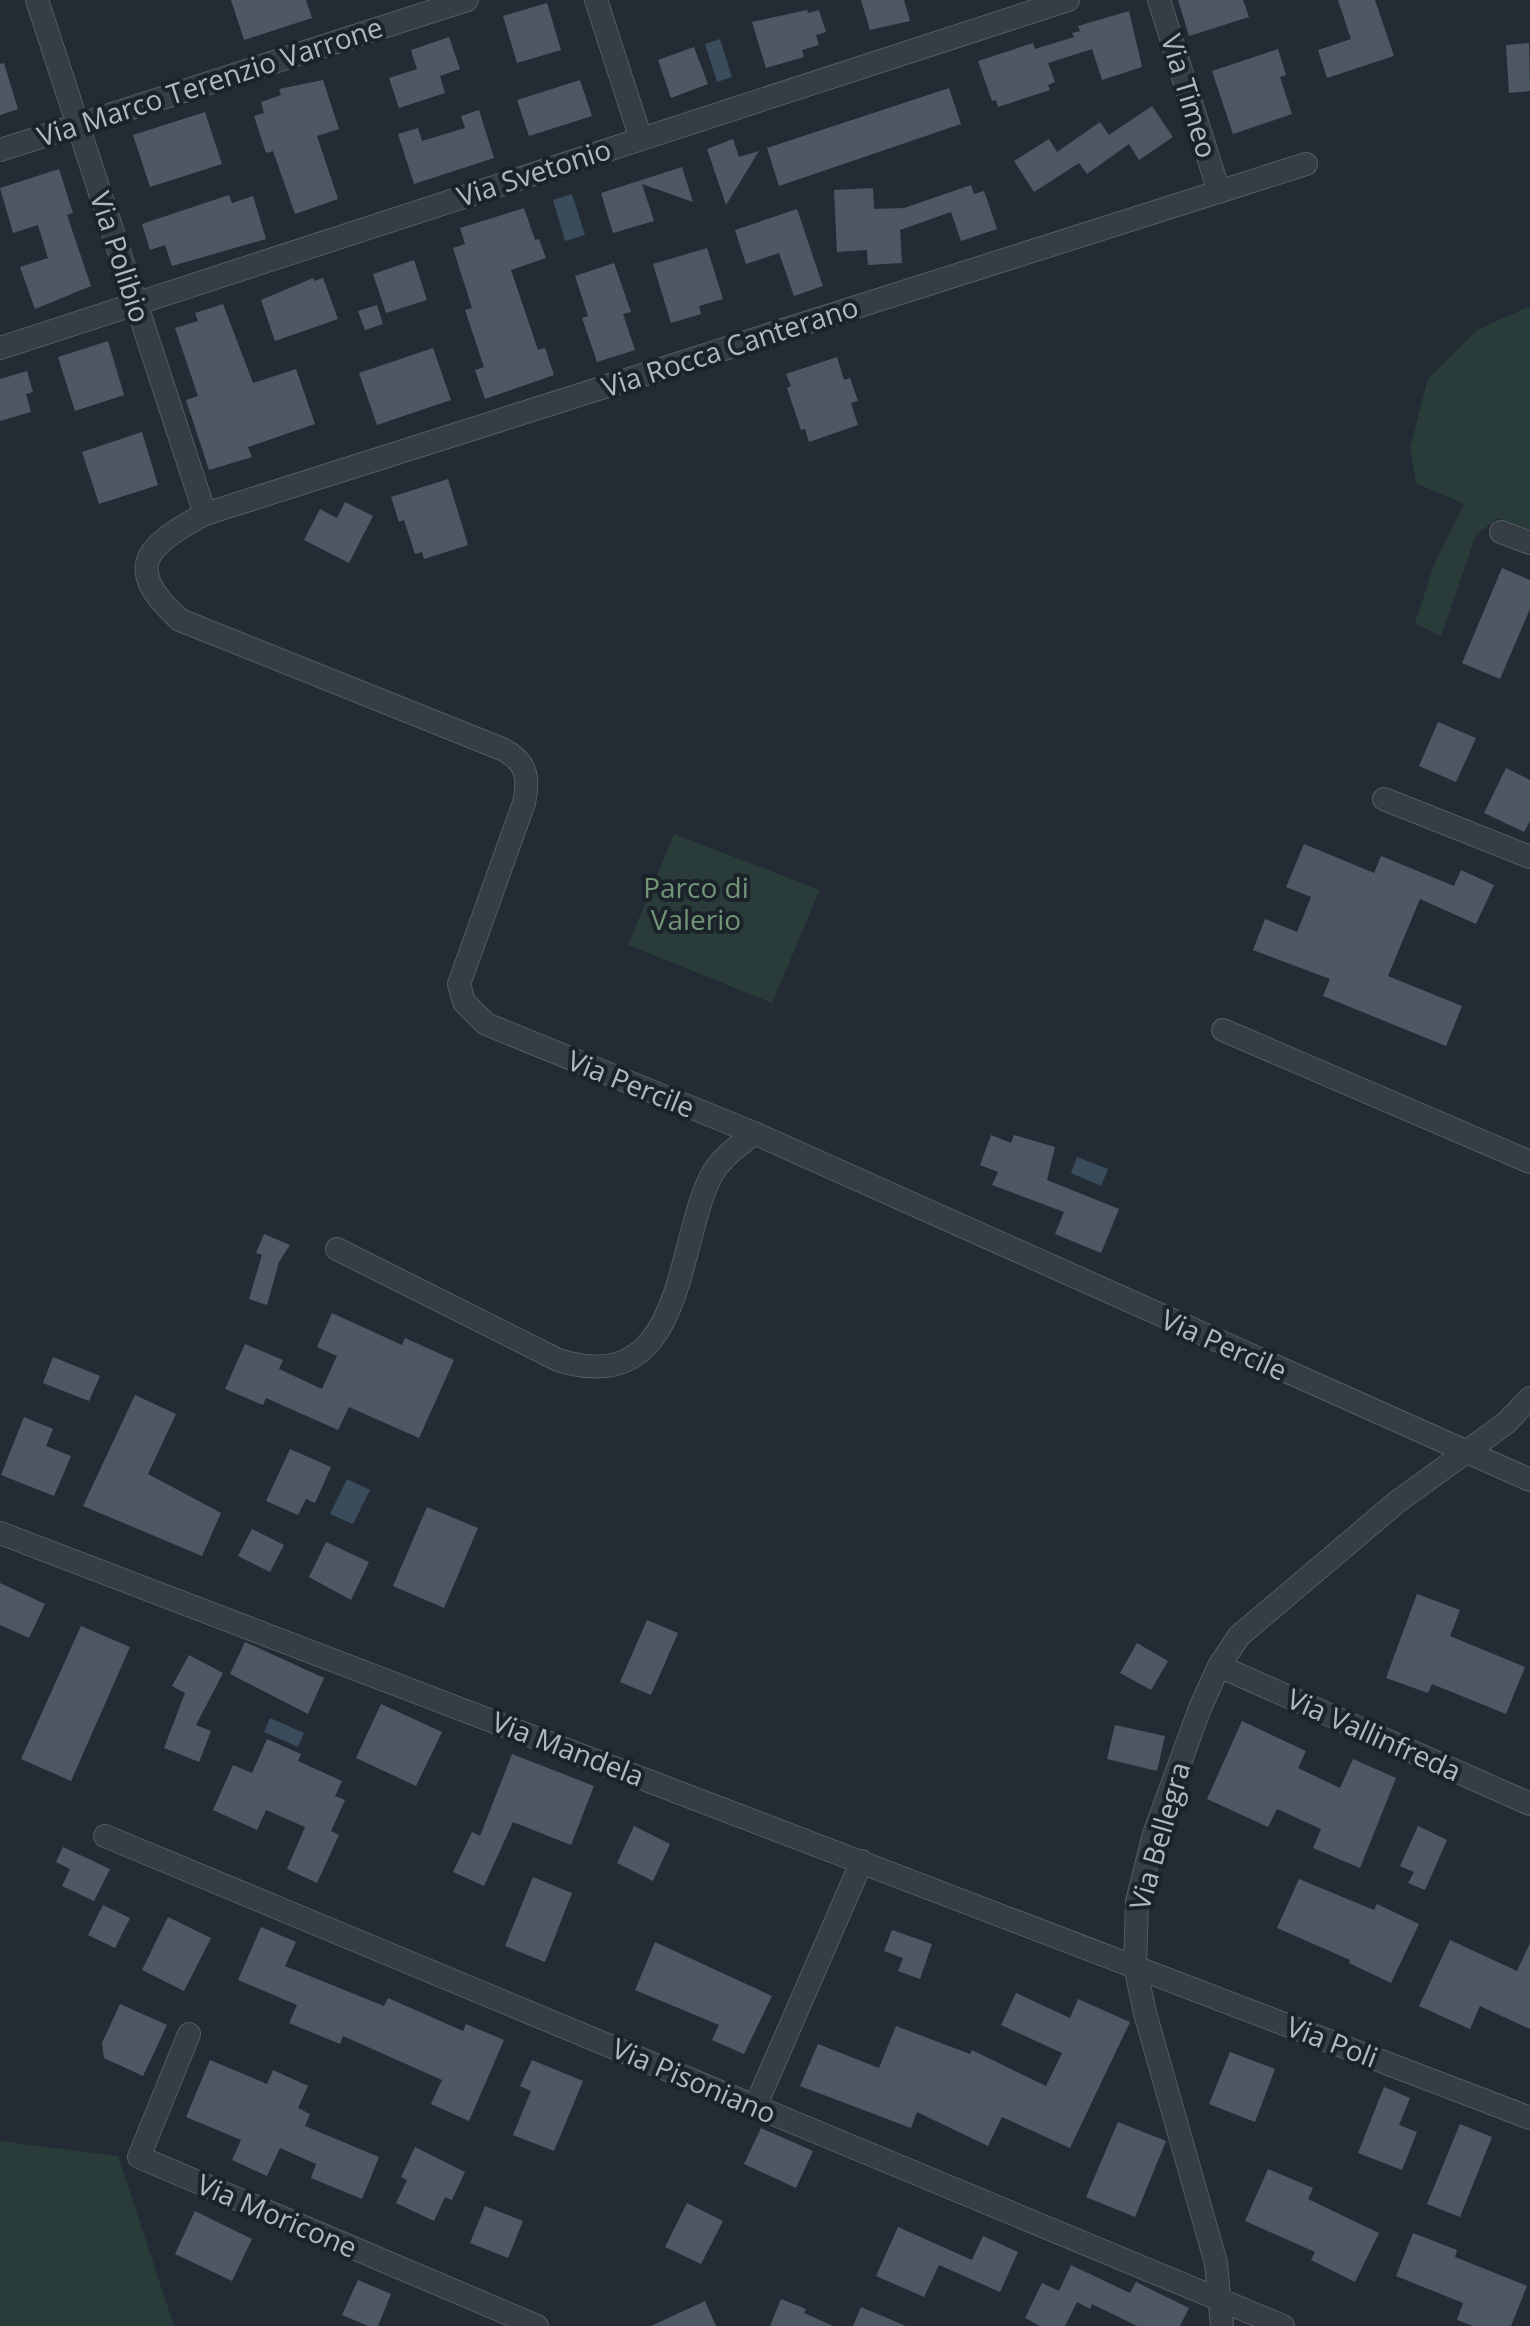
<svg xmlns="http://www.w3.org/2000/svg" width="1530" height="2326" font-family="'Open Sans',sans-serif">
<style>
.green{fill:#2a3c3a}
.water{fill:#3a4b5b}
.building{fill:#4e5863}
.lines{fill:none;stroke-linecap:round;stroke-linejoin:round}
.minor-casing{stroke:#535b63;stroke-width:24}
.minor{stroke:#363d45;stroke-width:22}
.labels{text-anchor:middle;stroke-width:8;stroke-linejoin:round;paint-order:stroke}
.street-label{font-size:28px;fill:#b0b8c2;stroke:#1b222a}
.park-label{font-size:28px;fill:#729577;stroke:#1b222a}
</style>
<rect width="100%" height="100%" fill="#232c34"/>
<path class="green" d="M 1530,306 L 1530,532 L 1498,518 L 1476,535 L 1441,636 L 1415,623 L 1434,565 L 1464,504 L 1416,483 L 1410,448 L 1428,379 L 1477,330 Z
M 674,834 L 820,890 L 772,1003 L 628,945 Z
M 0,2141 L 118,2156 L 174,2326 L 0,2326 Z"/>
<path class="water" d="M 720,39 L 732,77 L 717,82 L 705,44 Z
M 572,194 L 585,235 L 565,241 L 553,200 Z
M 1077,1157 L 1108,1169 L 1101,1186 L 1071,1173 Z
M 347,1479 L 370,1490 L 353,1524 L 330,1514 Z
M 270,1718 L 304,1733 L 298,1747 L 264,1732 Z"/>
<path class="building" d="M 231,0 L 306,0 L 312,18 L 244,40 Z
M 861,0 L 904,0 L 910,21 L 870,30 Z
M 1178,0 L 1243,0 L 1249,17 L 1189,36 Z
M 1338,0 L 1375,0 L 1394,56 L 1327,78 L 1318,50 L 1351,39 Z
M 547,3 L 561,50 L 517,63 L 503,16 Z
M 807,10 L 808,13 L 819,10 L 826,32 L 816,35 L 819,45 L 802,50 L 804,57 L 766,68 L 752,22 Z
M 1129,11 L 1142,67 L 1102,80 L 1092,49 L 1048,63 L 1055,82 L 1048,85 L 1050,90 L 998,107 L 996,100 L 992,101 L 978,61 L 1033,43 L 1035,49 L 1074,37 L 1072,33 L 1080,31 L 1078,26 Z
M 449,37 L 460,69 L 440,76 L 445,93 L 399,108 L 389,78 L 417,69 L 411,50 Z
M 1529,43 L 1530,91 L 1509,93 L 1506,45 Z
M 694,47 L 708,84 L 671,98 L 658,60 Z
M 1278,49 L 1286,75 L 1280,77 L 1292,114 L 1233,134 L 1212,71 Z
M 4,63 L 18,109 L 0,115 L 0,64 Z
M 323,80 L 339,129 L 317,136 L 338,199 L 295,214 L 273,151 L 266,153 L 254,116 L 264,113 L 261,102 L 281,95 L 279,89 Z
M 580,80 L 592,116 L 529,136 L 517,100 Z
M 949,88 L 961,124 L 779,186 L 767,148 Z
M 1152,106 L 1173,137 L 1139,160 L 1129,144 L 1087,174 L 1079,163 L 1034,192 L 1014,161 L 1049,139 L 1057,152 L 1100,122 L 1109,135 Z
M 479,110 L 494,158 L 414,184 L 398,134 L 418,128 L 422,141 L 465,128 L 461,116 Z
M 205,112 L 222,164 L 150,187 L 133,135 Z
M 733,139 L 739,157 L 759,151 L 726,205 L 707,149 Z
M 682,167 L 693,202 L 642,184 L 654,221 L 613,233 L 601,193 Z
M 59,169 L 73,213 L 67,215 L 91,286 L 35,309 L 20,267 L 48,258 L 38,225 L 13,233 L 0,188 Z
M 971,185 L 974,194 L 984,191 L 997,229 L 961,241 L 951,212 L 900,230 L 902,263 L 868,265 L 867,250 L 837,252 L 834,190 L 873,188 L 874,209 L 904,208 Z
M 229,195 L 232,203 L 253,196 L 266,239 L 172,266 L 165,245 L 150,250 L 142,224 Z
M 524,208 L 535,240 L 539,239 L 546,258 L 511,270 L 538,350 L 545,348 L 554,375 L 485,399 L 475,370 L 484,367 L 465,310 L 472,308 L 453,248 L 465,244 L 460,228 Z
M 797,209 L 823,286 L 794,296 L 779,253 L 746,264 L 735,230 Z
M 707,248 L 723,299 L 699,306 L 701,314 L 671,323 L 653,264 Z
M 414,260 L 427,300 L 386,313 L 373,274 Z
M 614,263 L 631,312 L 623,314 L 635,350 L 597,362 L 582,318 L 588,316 L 575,276 Z
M 313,278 L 314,281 L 323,278 L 338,319 L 275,341 L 261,300 Z
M 223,304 L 253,383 L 296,369 L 315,424 L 248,447 L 252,457 L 209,470 L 186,400 L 198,396 L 175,328 L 198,321 L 195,313 Z
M 377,305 L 383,324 L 365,330 L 358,311 Z
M 108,341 L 124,395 L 75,411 L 58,357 Z
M 433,348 L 451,400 L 377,425 L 359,373 Z
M 837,357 L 844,380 L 850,378 L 858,401 L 851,403 L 858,425 L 809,442 L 805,429 L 801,430 L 787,388 L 791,386 L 786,374 Z
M 27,371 L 33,392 L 26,394 L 31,412 L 0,421 L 0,379 Z
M 142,432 L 158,485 L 99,504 L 82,452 Z
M 448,479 L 468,545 L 424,559 L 422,552 L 415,554 L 404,520 L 399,522 L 391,497 Z
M 345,502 L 373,516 L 349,563 L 304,540 L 320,509 L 337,518 Z
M 1502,568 L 1530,580 L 1530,609 L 1500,679 L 1462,663 Z
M 1438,722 L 1476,738 L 1456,782 L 1419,766 Z
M 1506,768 L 1530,780 L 1530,821 L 1524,832 L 1484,813 Z
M 1304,844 L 1374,873 L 1381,856 L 1454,886 L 1461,870 L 1494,885 L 1476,924 L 1420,899 L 1388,976 L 1462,1006 L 1446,1046 L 1323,996 L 1330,979 L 1253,950 L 1265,919 L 1297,932 L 1311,897 L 1286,887 Z
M 991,1135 L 1011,1143 L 1014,1135 L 1055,1147 L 1047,1180 L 1119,1209 L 1101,1253 L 1055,1234 L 1064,1212 L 992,1185 L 998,1172 L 980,1165 Z
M 264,1234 L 290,1245 L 279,1262 L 267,1305 L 249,1299 L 262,1255 L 256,1253 Z
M 332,1313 L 402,1345 L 405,1338 L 454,1360 L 419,1438 L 349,1407 L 338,1430 L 266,1398 L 263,1405 L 225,1389 L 245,1344 L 283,1360 L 279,1369 L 322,1389 L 337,1356 L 317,1347 Z
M 53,1357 L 100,1376 L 89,1401 L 43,1383 Z
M 135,1395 L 176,1414 L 148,1474 L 221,1513 L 202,1556 L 83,1506 Z
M 24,1417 L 53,1429 L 46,1446 L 71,1456 L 54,1496 L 1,1475 Z
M 290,1449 L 331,1467 L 315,1503 L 306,1499 L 298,1515 L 266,1501 Z
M 427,1507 L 478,1528 L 444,1608 L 393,1586 Z
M 252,1529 L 284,1545 L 270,1572 L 238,1556 Z
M 326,1542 L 369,1562 L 351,1600 L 309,1577 Z
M 0,1583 L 45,1604 L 29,1638 L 0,1625 Z
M 1417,1594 L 1460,1610 L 1450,1636 L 1525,1667 L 1506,1714 L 1432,1684 L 1428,1693 L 1386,1678 Z
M 647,1620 L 678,1633 L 651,1695 L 620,1682 Z
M 81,1626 L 130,1647 L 71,1781 L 21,1759 Z
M 245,1642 L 324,1678 L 308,1714 L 230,1674 Z
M 1137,1643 L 1168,1661 L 1151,1690 L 1120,1673 Z
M 189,1655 L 223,1673 L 196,1725 L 211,1731 L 199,1762 L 164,1748 L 185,1693 L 172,1686 Z
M 381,1704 L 442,1732 L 416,1786 L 356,1758 Z
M 1242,1721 L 1306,1751 L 1298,1768 L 1340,1788 L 1353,1759 L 1396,1778 L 1360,1868 L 1313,1848 L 1321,1829 L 1277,1809 L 1268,1827 L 1207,1799 Z
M 1115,1725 L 1165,1736 L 1157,1771 L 1107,1759 Z
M 267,1739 L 301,1754 L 298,1761 L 342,1781 L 335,1796 L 345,1800 L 331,1831 L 339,1835 L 317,1883 L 287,1869 L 305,1827 L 266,1810 L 257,1830 L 213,1810 L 233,1765 L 252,1773 Z
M 512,1754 L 594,1786 L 571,1845 L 513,1822 L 484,1886 L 453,1872 L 472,1832 L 480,1836 Z
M 634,1826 L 670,1844 L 653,1881 L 617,1863 Z
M 1418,1826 L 1447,1840 L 1425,1890 L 1408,1883 L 1414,1872 L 1400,1866 Z
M 63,1847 L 110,1869 L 94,1901 L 62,1886 L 70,1869 L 56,1862 Z
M 533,1877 L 572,1893 L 545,1962 L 505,1946 Z
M 1299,1879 L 1374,1910 L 1377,1904 L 1419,1924 L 1391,1983 L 1349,1963 L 1350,1960 L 1277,1928 Z
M 103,1905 L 130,1918 L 115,1948 L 88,1935 Z
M 168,1917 L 211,1938 L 184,1991 L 142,1970 Z
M 261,1927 L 296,1942 L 285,1966 L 384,2006 L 388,1998 L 463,2031 L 466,2024 L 504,2040 L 469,2121 L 431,2104 L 442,2080 L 343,2036 L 340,2044 L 289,2023 L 297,2005 L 238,1980 Z
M 892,1930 L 932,1944 L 920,1979 L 898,1971 L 903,1958 L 884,1951 Z
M 1450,1940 L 1517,1971 L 1530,1943 L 1530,2029 L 1480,2006 L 1470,2029 L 1419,2006 Z
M 655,1942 L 772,1996 L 744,2054 L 712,2040 L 719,2025 L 635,1990 Z
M 1016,1993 L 1070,2018 L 1078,1999 L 1130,2022 L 1070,2148 L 1002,2117 L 988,2146 L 917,2112 L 911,2128 L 800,2086 L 818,2044 L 879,2068 L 896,2026 L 970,2054 L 972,2050 L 1046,2086 L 1062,2053 L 1001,2025 Z
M 120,2004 L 167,2025 L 143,2076 L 104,2058 L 102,2043 Z
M 1230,2052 L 1275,2069 L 1255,2122 L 1209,2104 Z
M 210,2060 L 267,2084 L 273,2070 L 308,2086 L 298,2108 L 310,2114 L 305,2126 L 379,2157 L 362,2199 L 311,2178 L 316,2164 L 280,2148 L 267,2176 L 232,2160 L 241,2140 L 186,2117 Z
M 532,2060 L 583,2081 L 554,2151 L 513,2135 L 531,2091 L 520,2086 Z
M 1384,2087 L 1410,2098 L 1399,2125 L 1417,2132 L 1402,2170 L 1358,2153 Z
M 1118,2122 L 1166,2141 L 1135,2217 L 1086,2197 Z
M 1460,2124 L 1492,2137 L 1460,2217 L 1427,2204 Z
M 761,2128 L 813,2151 L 796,2188 L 744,2164 Z
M 415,2147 L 465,2172 L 452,2200 L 445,2197 L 434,2221 L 396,2203 L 407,2180 L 401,2177 Z
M 1268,2169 L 1313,2188 L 1308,2199 L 1379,2233 L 1355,2282 L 1311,2260 L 1315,2252 L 1245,2221 Z
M 687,2203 L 723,2221 L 701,2264 L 665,2247 Z
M 485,2206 L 523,2221 L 508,2258 L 470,2243 Z
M 195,2211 L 252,2239 L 232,2281 L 175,2254 Z
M 898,2227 L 972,2260 L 983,2236 L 1018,2252 L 1000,2292 L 939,2265 L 924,2297 L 876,2276 Z
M 1413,2233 L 1457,2250 L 1455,2257 L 1527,2286 L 1511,2326 L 1473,2326 L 1457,2320 L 1463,2303 L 1396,2276 Z
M 1071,2265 L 1130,2293 L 1136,2282 L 1189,2308 L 1180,2326 L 1137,2326 L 1092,2304 L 1090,2309 L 1077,2302 L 1065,2326 L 1040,2326 L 1025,2318 L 1042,2283 L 1059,2291 Z
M 358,2280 L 391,2294 L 378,2326 L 368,2326 L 342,2315 Z
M 781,2299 L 806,2309 L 804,2313 L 833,2326 L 770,2326 Z
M 705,2301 L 716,2326 L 651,2326 Z
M 861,2307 L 906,2326 L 853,2326 Z"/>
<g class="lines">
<g class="minor-casing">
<path id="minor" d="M 37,0 L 205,514
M 596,0 L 641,139
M 1159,0 L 1219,192
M 0,150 L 467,0
M 1306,164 L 205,514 C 148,545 120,566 180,620 L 502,749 C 526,761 530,777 524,803 L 459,984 L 464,1002 L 486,1024 L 754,1133 L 1530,1480
M 0,348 L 1068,0
M 1501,532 L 1530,543
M 1384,799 L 1530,857
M 1223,1030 L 1530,1162
M 337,1249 L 558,1360 C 685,1400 675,1248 711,1176 C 721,1157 738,1147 754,1133
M 0,1533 L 1530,2118
M 1219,1666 L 1530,1804
M 105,1836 L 1283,2326
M 189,2034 L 139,2157 L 537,2326
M 755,2107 L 862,1861
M 1222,2326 L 1216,2263 L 1145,2013 L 1135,1966 L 1137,1902 L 1154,1834 L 1200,1708 L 1219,1666 L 1239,1636 L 1397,1502 L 1506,1423 L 1530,1398"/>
</g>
<use href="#minor" class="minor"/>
</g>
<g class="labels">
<g class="street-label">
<text transform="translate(210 82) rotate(-18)" y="10">Via Marco Terenzio Varrone</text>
<text transform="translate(1189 96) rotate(73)" y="10">Via Timeo</text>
<text transform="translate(534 173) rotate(-18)" y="10">Via Svetonio</text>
<text transform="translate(120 257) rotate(72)" y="10">Via Polibio</text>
<text transform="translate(730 347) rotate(-18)" y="10">Via Rocca Canterano</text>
<text transform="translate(631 1084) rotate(22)" y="10">Via Percile</text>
<text transform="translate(1224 1345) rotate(24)" y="10">Via Percile</text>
<text transform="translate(1374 1735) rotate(24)" y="10">Via Vallinfreda</text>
<text transform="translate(568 1749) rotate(21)" y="10">Via Mandela</text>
<text transform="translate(1160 1836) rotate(-74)" y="10">Via Bellegra</text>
<text transform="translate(1332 2042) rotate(21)" y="10">Via Poli</text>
<text transform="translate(694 2081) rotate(23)" y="10">Via Pisoniano</text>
<text transform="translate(277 2216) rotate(23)" y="10">Via Moricone</text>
</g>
<g class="park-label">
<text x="696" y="898">Parco di<tspan x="696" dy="32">Valerio</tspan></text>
</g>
</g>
</svg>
